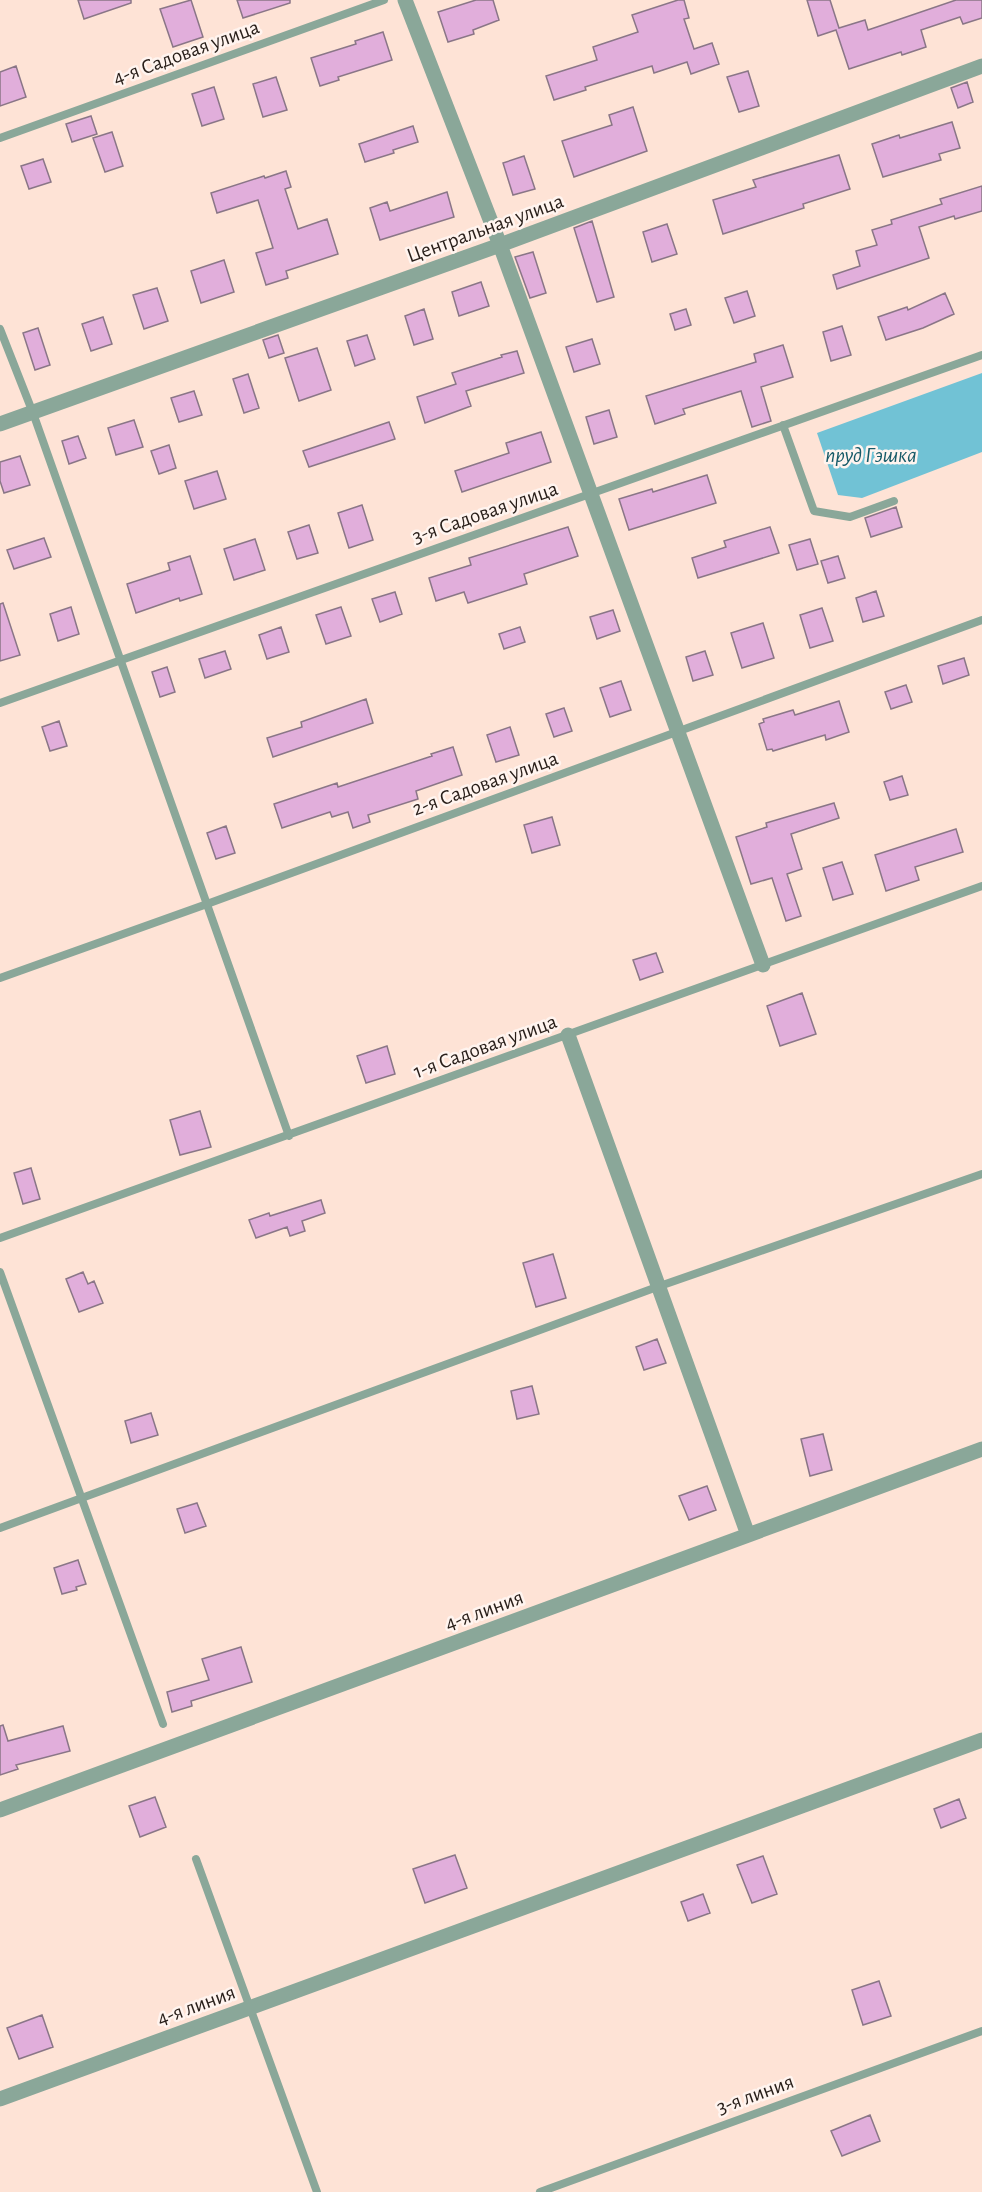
<svg xmlns="http://www.w3.org/2000/svg" width="982" height="2192" font-family="'Alegreya Sans',sans-serif">
<style>
.water{fill:#71c2d5}
.building{fill:#e1aedb;stroke:#8a7687;stroke-width:1.5}
.lines{fill:none;stroke-linecap:round;stroke-linejoin:round}
.service{stroke:#8aa799;stroke-width:8}
.minor{stroke:#8aa799;stroke-width:15}
.labels{text-anchor:middle;stroke-width:5;stroke-linejoin:round;paint-order:stroke}
.street-label{font-size:21px;fill:#281e19;stroke:#fff4ef}
.water-label{font-size:22px;font-style:italic;fill:#165a68;stroke:#fff4ef}
</style>
<rect width="100%" height="100%" fill="#fee3d6"/>
<path class="water" d="M 982,373 L 982,452 L 862,498 L 838,495 L 817,433 Z"/>
<path class="building" d="M 78,0 L 131,0 L 131,3 L 84,19 Z
M 191,0 L 203,37 L 173,47 L 160,9 Z
M 237,0 L 290,0 L 290,3 L 243,18 Z
M 476,0 L 493,0 L 499,20 L 473,30 L 474,34 L 448,42 L 438,12 Z
M 678,0 L 684,0 L 689,18 L 684,19 L 694,49 L 712,43 L 719,64 L 691,74 L 687,62 L 654,73 L 652,66 L 585,87 L 586,90 L 554,100 L 546,76 L 597,60 L 593,47 L 638,32 L 632,15 Z
M 807,0 L 830,0 L 839,28 L 865,20 L 868,30 L 956,0 L 982,0 L 982,18 L 963,24 L 960,17 L 921,30 L 926,47 L 902,55 L 901,52 L 849,69 L 836,30 L 818,36 Z
M 383,32 L 392,60 L 338,77 L 339,80 L 320,86 L 311,58 L 356,44 L 355,41 Z
M 16,66 L 26,97 L 0,106 L 0,72 Z
M 748,71 L 759,106 L 739,112 L 727,77 Z
M 276,77 L 287,110 L 263,117 L 253,84 Z
M 967,82 L 973,102 L 958,108 L 951,88 Z
M 214,87 L 224,119 L 202,126 L 192,94 Z
M 633,107 L 647,151 L 574,177 L 562,141 L 612,125 L 609,115 Z
M 91,116 L 97,134 L 72,142 L 66,124 Z
M 952,122 L 960,148 L 939,154 L 941,160 L 883,177 L 872,144 L 899,135 L 900,138 Z
M 413,126 L 418,142 L 393,150 L 394,153 L 365,162 L 359,144 Z
M 112,132 L 123,166 L 105,172 L 93,138 Z
M 839,155 L 850,189 L 803,204 L 804,208 L 723,234 L 713,200 L 756,187 L 753,180 Z
M 524,156 L 535,189 L 513,195 L 503,163 Z
M 43,159 L 51,182 L 29,189 L 21,166 Z
M 286,171 L 291,187 L 285,189 L 298,229 L 327,219 L 338,254 L 286,271 L 288,278 L 266,285 L 256,253 L 273,248 L 258,200 L 217,213 L 211,193 L 264,176 L 265,178 Z
M 982,186 L 982,211 L 955,219 L 954,216 L 919,227 L 929,258 L 837,289 L 833,275 L 860,266 L 856,251 L 877,245 L 872,230 L 892,224 L 891,220 L 942,204 L 940,199 Z
M 447,192 L 454,217 L 380,240 L 370,208 L 387,202 L 390,211 Z
M 592,221 L 614,297 L 597,302 L 574,228 Z
M 667,224 L 677,254 L 652,262 L 643,232 Z
M 533,252 L 546,293 L 530,298 L 515,257 Z
M 224,260 L 234,292 L 201,303 L 191,271 Z
M 481,282 L 489,306 L 459,316 L 452,292 Z
M 157,288 L 168,321 L 144,329 L 133,295 Z
M 747,291 L 755,316 L 734,323 L 725,298 Z
M 945,293 L 954,314 L 923,328 L 886,340 L 878,317 L 907,307 L 908,310 Z
M 424,309 L 433,339 L 414,345 L 405,316 Z
M 686,309 L 691,325 L 675,330 L 670,314 Z
M 103,317 L 112,344 L 91,351 L 82,324 Z
M 842,326 L 851,355 L 831,361 L 823,332 Z
M 38,328 L 50,365 L 35,370 L 23,333 Z
M 278,335 L 284,353 L 269,358 L 263,340 Z
M 367,335 L 375,359 L 355,366 L 347,341 Z
M 592,339 L 600,364 L 574,372 L 566,347 Z
M 783,345 L 793,377 L 761,387 L 771,421 L 752,427 L 741,391 L 683,409 L 685,414 L 655,424 L 646,396 L 756,362 L 754,354 Z
M 317,348 L 331,390 L 299,401 L 285,358 Z
M 517,351 L 524,373 L 466,391 L 471,406 L 425,423 L 417,397 L 456,384 L 452,373 L 502,357 L 501,355 Z
M 248,374 L 259,408 L 244,413 L 233,379 Z
M 194,391 L 202,415 L 179,422 L 171,398 Z
M 609,410 L 617,437 L 594,444 L 586,417 Z
M 134,420 L 143,447 L 116,455 L 108,428 Z
M 389,422 L 395,439 L 309,467 L 303,451 Z
M 541,432 L 551,462 L 462,492 L 455,471 L 509,453 L 506,443 Z
M 78,436 L 86,458 L 69,464 L 62,441 Z
M 169,445 L 176,468 L 159,474 L 151,451 Z
M 20,456 L 30,485 L 4,493 L 0,481 L 0,462 Z
M 217,471 L 226,499 L 194,509 L 185,481 Z
M 707,475 L 716,503 L 629,530 L 619,499 L 652,489 L 653,492 Z
M 362,505 L 373,540 L 349,548 L 338,513 Z
M 896,507 L 902,527 L 871,537 L 865,518 Z
M 309,525 L 318,553 L 297,559 L 288,532 Z
M 568,527 L 578,556 L 524,574 L 527,584 L 468,603 L 464,592 L 436,601 L 429,578 L 471,565 L 469,558 Z
M 770,527 L 779,553 L 698,578 L 692,558 L 726,547 L 724,541 Z
M 44,538 L 51,557 L 14,569 L 7,550 Z
M 255,539 L 265,570 L 234,580 L 224,549 Z
M 810,539 L 818,564 L 797,570 L 789,545 Z
M 190,556 L 202,594 L 180,601 L 179,598 L 136,613 L 127,584 L 170,570 L 168,563 Z
M 838,556 L 845,578 L 828,583 L 821,561 Z
M 876,591 L 884,616 L 863,622 L 856,598 Z
M 395,592 L 402,614 L 380,622 L 372,599 Z
M 3,603 L 20,655 L 0,661 L 0,604 Z
M 71,607 L 79,634 L 58,641 L 50,614 Z
M 341,607 L 351,636 L 326,644 L 316,615 Z
M 822,608 L 833,641 L 810,648 L 800,615 Z
M 613,610 L 620,631 L 597,639 L 590,617 Z
M 763,623 L 774,658 L 742,668 L 731,633 Z
M 281,627 L 289,652 L 267,659 L 259,635 Z
M 520,627 L 525,642 L 504,649 L 499,634 Z
M 225,651 L 231,669 L 205,678 L 199,659 Z
M 705,651 L 713,675 L 693,681 L 686,657 Z
M 964,658 L 969,675 L 943,684 L 938,666 Z
M 167,667 L 175,692 L 160,697 L 152,672 Z
M 621,681 L 631,710 L 610,717 L 600,688 Z
M 906,685 L 912,702 L 891,709 L 885,692 Z
M 366,699 L 373,723 L 273,757 L 267,738 L 302,727 L 301,722 Z
M 839,701 L 849,732 L 826,740 L 825,735 L 773,751 L 772,749 L 767,750 L 759,724 L 764,722 L 763,719 L 793,710 L 795,715 Z
M 564,708 L 572,731 L 554,737 L 546,714 Z
M 59,721 L 67,746 L 50,751 L 42,727 Z
M 510,727 L 519,755 L 496,762 L 487,735 Z
M 453,747 L 462,775 L 416,791 L 418,799 L 368,815 L 370,822 L 353,828 L 348,812 L 332,817 L 330,812 L 282,828 L 274,804 L 337,783 L 338,787 L 432,756 L 431,754 Z
M 902,776 L 908,795 L 890,800 L 884,782 Z
M 834,803 L 839,818 L 791,834 L 802,869 L 787,874 L 801,916 L 786,921 L 772,878 L 751,884 L 736,837 L 767,827 L 766,823 Z
M 552,817 L 560,845 L 532,853 L 524,825 Z
M 226,826 L 235,853 L 216,859 L 207,833 Z
M 956,829 L 963,852 L 915,867 L 919,880 L 886,891 L 875,855 Z
M 842,862 L 853,894 L 833,900 L 823,868 Z
M 656,953 L 663,972 L 640,980 L 633,960 Z
M 802,993 L 816,1034 L 780,1046 L 767,1006 Z
M 387,1046 L 395,1074 L 366,1083 L 357,1056 Z
M 200,1111 L 211,1147 L 180,1155 L 170,1120 Z
M 31,1168 L 40,1199 L 23,1204 L 14,1173 Z
M 321,1200 L 325,1213 L 302,1221 L 305,1231 L 290,1236 L 287,1227 L 256,1238 L 249,1220 L 269,1213 L 270,1216 Z
M 553,1254 L 566,1298 L 536,1307 L 523,1263 Z
M 83,1272 L 88,1284 L 94,1281 L 103,1303 L 79,1312 L 66,1279 Z
M 657,1339 L 666,1363 L 644,1370 L 636,1347 Z
M 532,1386 L 539,1414 L 517,1419 L 511,1391 Z
M 151,1413 L 158,1435 L 131,1443 L 125,1421 Z
M 823,1434 L 832,1470 L 810,1476 L 801,1439 Z
M 707,1486 L 716,1510 L 689,1520 L 679,1496 Z
M 197,1503 L 206,1526 L 185,1533 L 177,1509 Z
M 78,1560 L 86,1584 L 76,1587 L 77,1590 L 62,1594 L 54,1568 Z
M 241,1647 L 252,1682 L 191,1701 L 192,1706 L 172,1712 L 167,1692 L 209,1680 L 202,1659 Z
M 3,1725 L 8,1741 L 63,1726 L 70,1751 L 16,1765 L 18,1769 L 0,1775 L 0,1726 Z
M 155,1797 L 166,1827 L 140,1837 L 129,1806 Z
M 959,1799 L 966,1818 L 941,1828 L 934,1809 Z
M 455,1855 L 467,1888 L 425,1903 L 413,1869 Z
M 763,1856 L 777,1894 L 752,1903 L 737,1865 Z
M 703,1894 L 710,1913 L 688,1921 L 681,1902 Z
M 879,1981 L 891,2016 L 863,2025 L 852,1990 Z
M 42,2015 L 53,2047 L 19,2059 L 7,2028 Z
M 870,2115 L 880,2141 L 842,2156 L 831,2131 Z"/>
<g class="lines">
<path class="service" d="M 0,138 L 384,0
M 0,329 L 33,413 L 289,1136
M 783,425 L 814,511 L 850,517 L 894,501
M 0,703 L 982,355
M 0,978 L 207,904 L 982,620
M 0,1238 L 982,886
M 0,1272 L 163,1724
M 0,1528 L 657,1287 L 982,1174
M 196,1859 L 317,2192
M 540,2192 L 982,2031"/>
<path class="minor" d="M 405,0 L 500,245 L 763,965
M 0,424 L 500,245 L 982,66
M 568,1035 L 748,1535
M 0,1810 L 982,1449
M 0,2099 L 982,1740"/>
</g>
<g class="labels">
<g class="street-label">
<text transform="translate(186 52) rotate(-20)" y="7">4-я Садовая улица</text>
<text transform="translate(485 228) rotate(-20)" y="7">Центральная улица</text>
<text transform="translate(485 512) rotate(-19)" y="7">3-я Садовая улица</text>
<text transform="translate(485 783) rotate(-20)" y="7">2-я Садовая улица</text>
<text transform="translate(485 1046) rotate(-20)" y="7">1-я Садовая улица</text>
<text transform="translate(484 1610) rotate(-20)" y="7">4-я линия</text>
<text transform="translate(196 2005) rotate(-20)" y="7">4-я линия</text>
<text transform="translate(755 2094) rotate(-20)" y="7">3-я линия</text>
</g>
<g class="water-label">
<text x="871" y="462">пруд Гэшка</text>
</g>
</g>
</svg>
